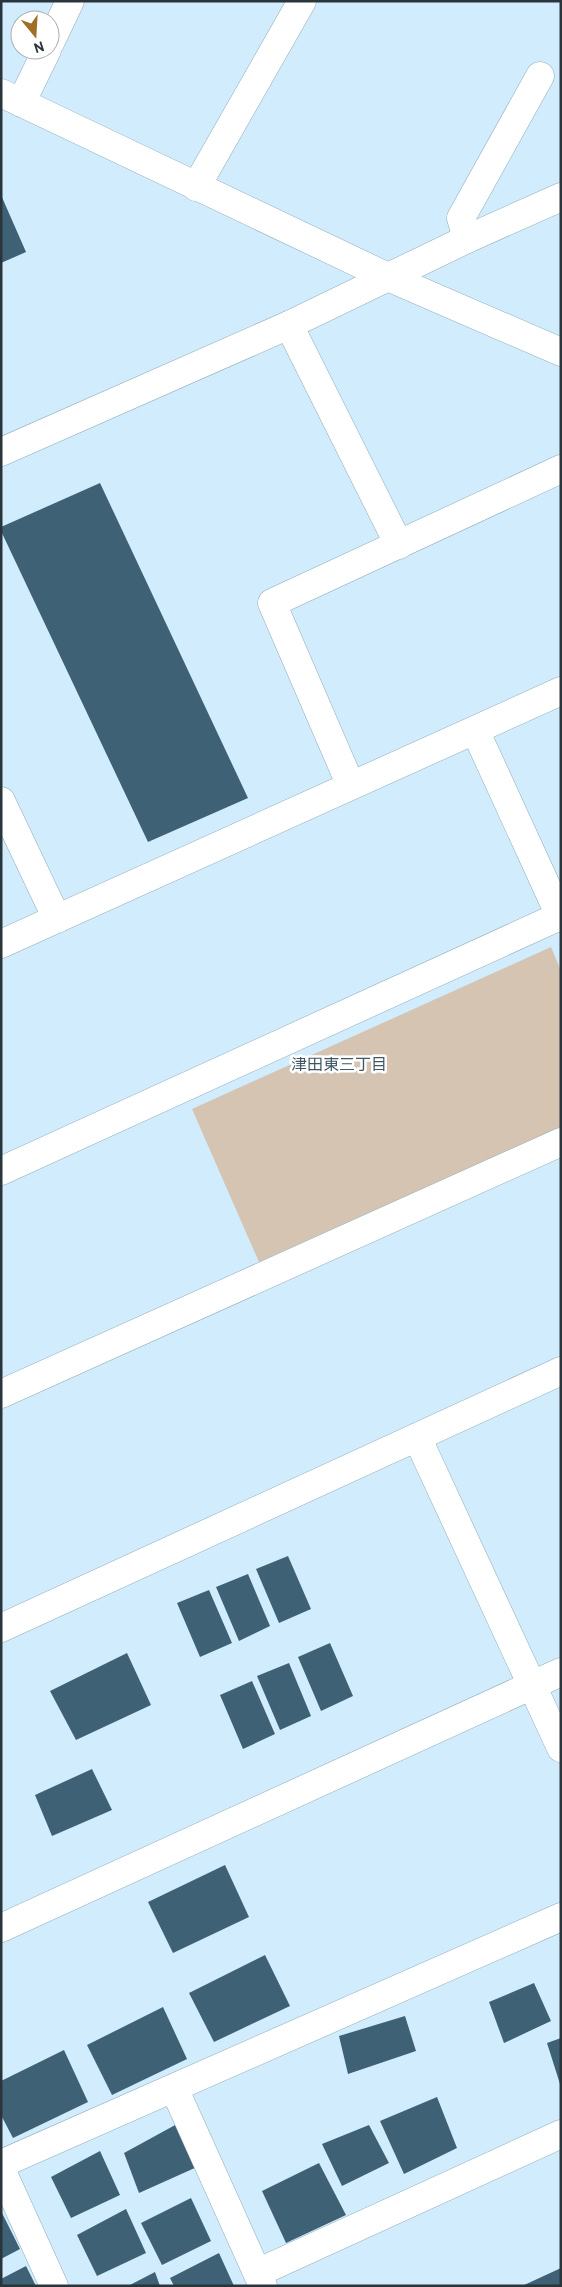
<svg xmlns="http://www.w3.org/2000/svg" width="562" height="2287" font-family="Overpass,'Noto Sans JP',sans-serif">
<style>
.green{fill:#d4c4b1}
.building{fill:#3f6175}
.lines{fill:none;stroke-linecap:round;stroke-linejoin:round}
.street-casing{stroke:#91abba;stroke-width:29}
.secondary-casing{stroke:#91abba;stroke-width:29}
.street{stroke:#fff;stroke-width:28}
.secondary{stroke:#fff;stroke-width:28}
.labels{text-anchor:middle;stroke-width:5;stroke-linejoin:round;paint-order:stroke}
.neighbourhood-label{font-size:16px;fill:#405765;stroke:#fff}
</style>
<rect width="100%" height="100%" fill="#d1edfd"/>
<path class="green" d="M 551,947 L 561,971 L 561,1127 L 259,1262 L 192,1109 Z"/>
<path class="building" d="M 1,195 L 26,252 L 1,263 Z
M 100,483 L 248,798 L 148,842 L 1,531 L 1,527 Z
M 288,1556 L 311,1609 L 279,1623 L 256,1569 Z
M 248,1574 L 270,1626 L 239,1641 L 216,1587 Z
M 209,1590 L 232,1643 L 200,1657 L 177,1603 Z
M 330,1643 L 353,1696 L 321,1711 L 298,1657 Z
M 127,1653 L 151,1705 L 76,1740 L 50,1691 Z
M 289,1663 L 311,1716 L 280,1730 L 257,1676 Z
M 252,1681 L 275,1734 L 243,1749 L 220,1695 Z
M 92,1769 L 112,1810 L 52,1836 L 35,1795 Z
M 225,1865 L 249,1917 L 173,1953 L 148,1902 Z
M 265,1955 L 290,2006 L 214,2042 L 189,1993 Z
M 534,1983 L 551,2021 L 504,2043 L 489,2002 Z
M 163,2007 L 187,2059 L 112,2095 L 87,2045 Z
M 405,2016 L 416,2051 L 348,2074 L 339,2036 Z
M 561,2038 L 561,2084 L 560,2084 L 547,2043 Z
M 64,2050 L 88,2102 L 13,2138 L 1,2115 L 1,2081 Z
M 437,2097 L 457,2148 L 404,2174 L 380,2121 Z
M 177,2124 L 197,2167 L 139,2193 L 124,2153 Z
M 369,2125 L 389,2163 L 342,2186 L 322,2144 Z
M 100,2151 L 120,2195 L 71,2218 L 51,2177 Z
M 319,2163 L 346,2215 L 286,2243 L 262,2191 Z
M 191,2198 L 211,2241 L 162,2265 L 141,2223 Z
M 126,2209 L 146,2253 L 97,2276 L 77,2235 Z
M 1,2211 L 20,2249 L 1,2259 Z
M 219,2253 L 234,2286 L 174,2286 L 170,2278 Z
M 26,2266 L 36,2286 L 1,2286 L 1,2279 Z
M 561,2268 L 561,2286 L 522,2286 Z
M 155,2272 L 160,2286 L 128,2286 Z"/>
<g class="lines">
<g class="street-casing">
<path id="street" d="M 50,43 L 70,1
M 1,93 L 390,278 L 561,352
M 21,103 L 47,50
M 196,187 L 302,1
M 467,239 L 461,218 L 540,76
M 289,325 L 399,545
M 475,730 L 561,918
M 351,786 L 272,603 L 561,469
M 1,801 L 57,919
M 1,944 L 561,691
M 1,1171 L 560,916
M 1,1394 L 561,1142
M 417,1437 L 561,1748
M 1,1628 L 561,1371
M 1,1928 L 561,1672
M 174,2088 L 263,2286
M 1,2164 L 561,1917
M 1,2169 L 54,2286
M 257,2273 L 561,2134"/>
</g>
<g class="secondary-casing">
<path id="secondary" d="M 1,452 L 289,325 L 467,239 L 561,197"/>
</g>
<use href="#street" class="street"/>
<use href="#secondary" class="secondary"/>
</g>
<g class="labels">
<g class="neighbourhood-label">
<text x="339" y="1070">津田東三丁目</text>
</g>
</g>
<rect width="562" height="2287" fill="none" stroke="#2a353b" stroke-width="5"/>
<g transform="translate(35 35) rotate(162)"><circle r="24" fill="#ffffff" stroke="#aaaeb1"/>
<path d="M0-4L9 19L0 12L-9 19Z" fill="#a16e25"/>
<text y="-8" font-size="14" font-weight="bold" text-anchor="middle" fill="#2a353b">N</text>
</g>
</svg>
